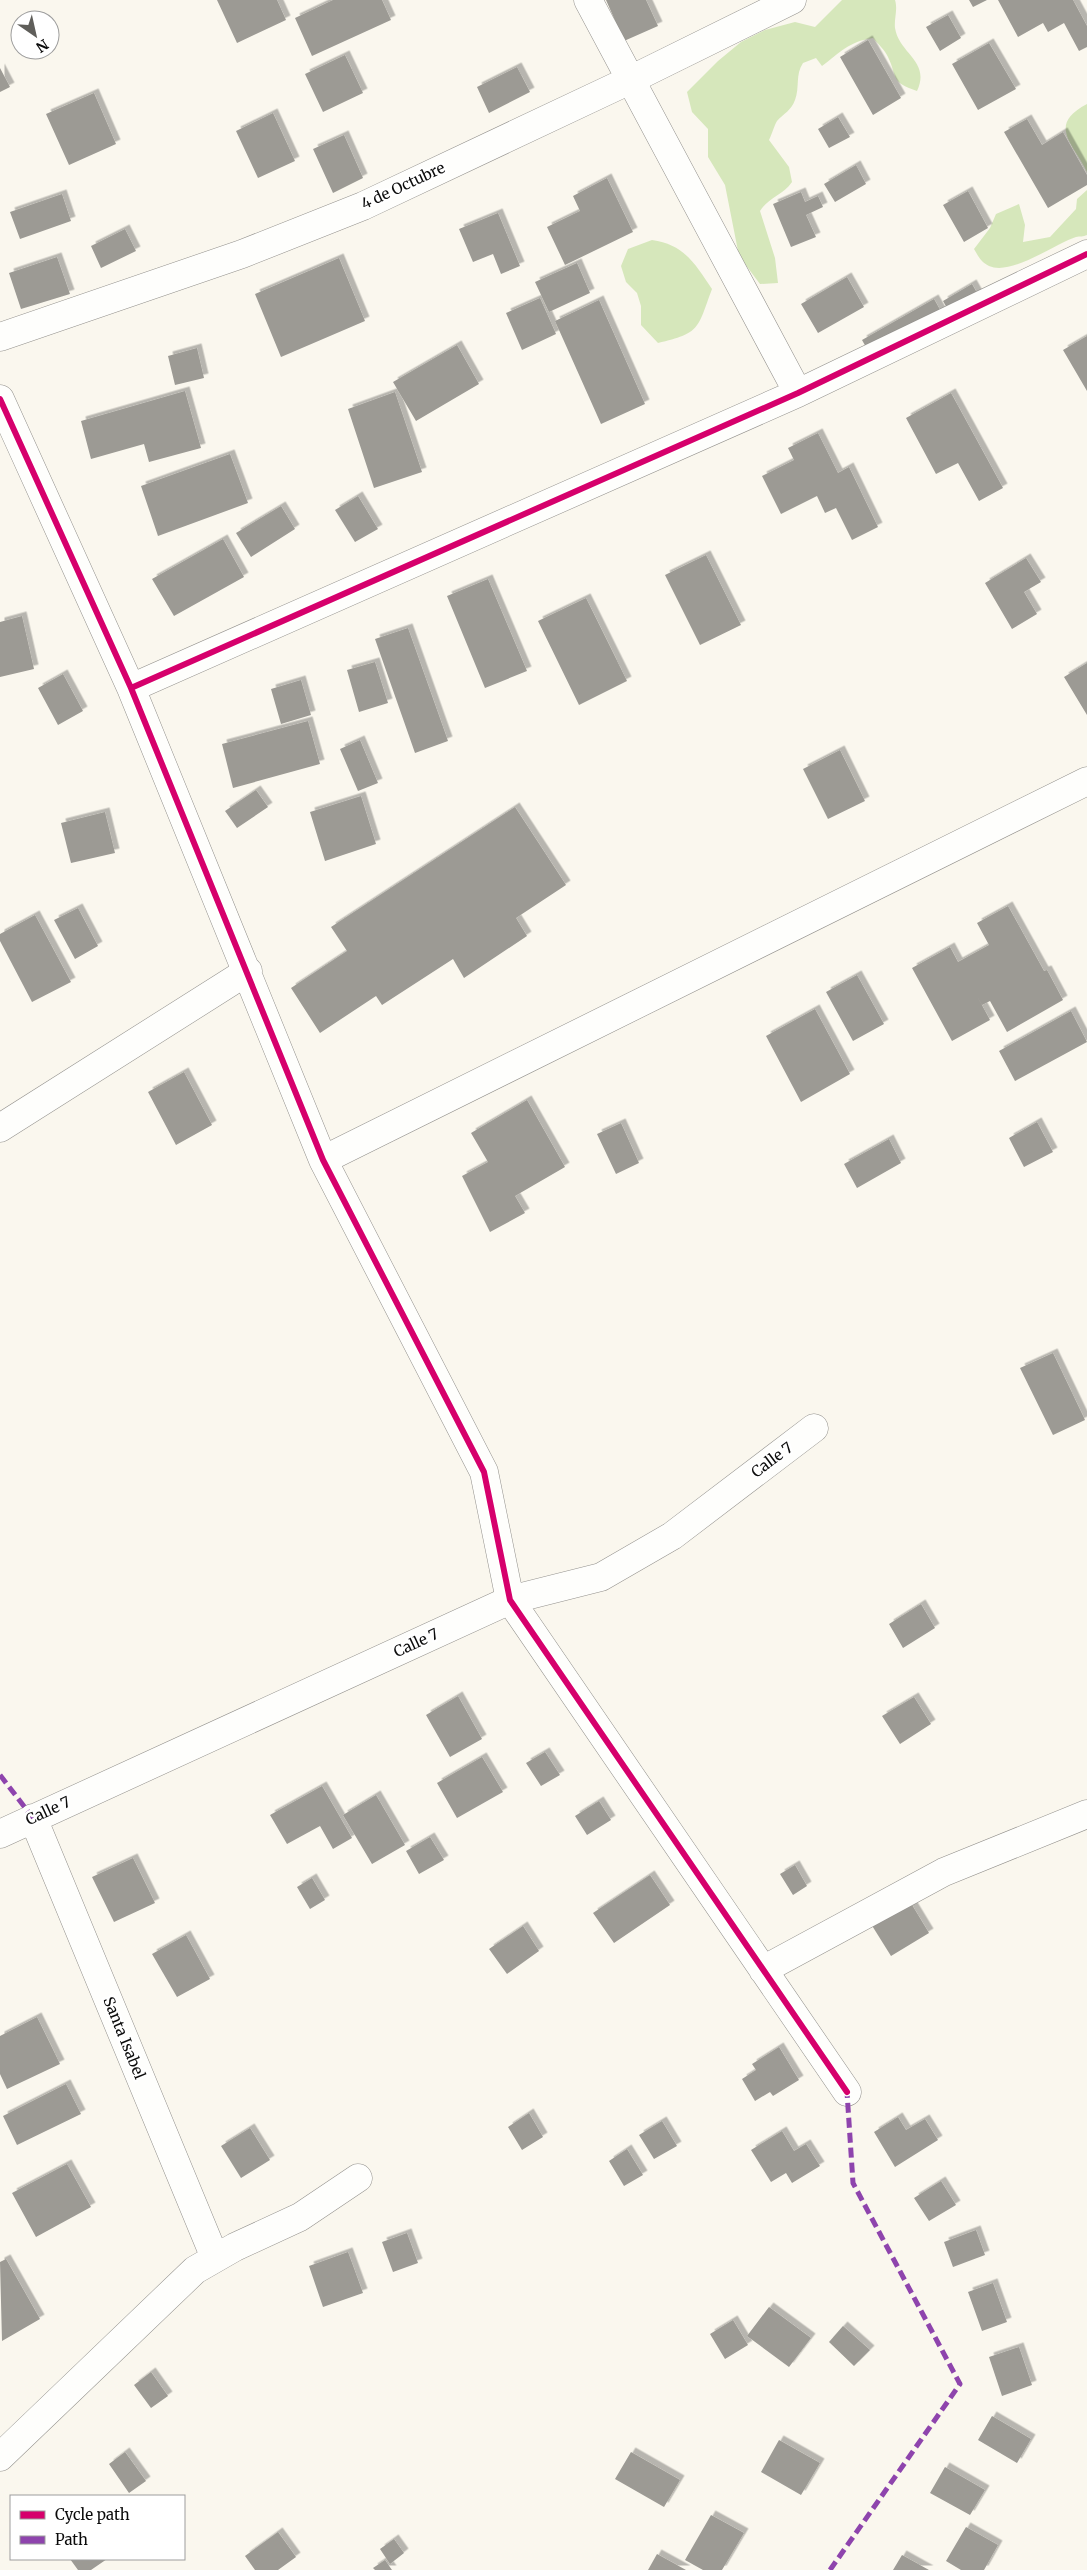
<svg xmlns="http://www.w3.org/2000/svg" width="1087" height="2570" font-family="Merriweather,serif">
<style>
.forest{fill:#d6e7bb}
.building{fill:#9c9a94;filter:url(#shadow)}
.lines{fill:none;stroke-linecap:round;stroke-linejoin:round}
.street-casing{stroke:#93918d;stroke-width:29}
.street{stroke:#fefefc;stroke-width:28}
.quiet{stroke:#8e44ad;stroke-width:5;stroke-dasharray:10 5;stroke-linecap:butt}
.cycleway-casing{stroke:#fff;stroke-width:9}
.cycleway{stroke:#d6006c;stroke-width:6}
.labels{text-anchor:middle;stroke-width:5;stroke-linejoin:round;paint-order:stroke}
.street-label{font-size:15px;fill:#0b0b0b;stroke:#fff}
</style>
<defs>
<filter id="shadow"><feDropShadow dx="4.5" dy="-4.5" stdDeviation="0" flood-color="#0004"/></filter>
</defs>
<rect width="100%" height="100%" fill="#faf7ee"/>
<path class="forest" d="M 842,0 L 895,0 C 898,10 894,18 895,28 C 899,54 931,61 917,91 C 890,82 898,78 888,57 C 885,50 878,44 873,38 C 848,42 841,52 822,66 L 816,58 L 803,63 C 795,75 800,87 795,100 C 791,111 784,113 777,121 C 774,126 772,134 769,140 L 789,167 L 792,182 C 783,195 768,198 760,211 L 775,258 L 778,283 L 760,284 L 739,256 L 725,185 L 708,157 L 708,129 L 692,112 L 687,92 L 718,61 L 741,42 L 765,30 L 795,22 L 815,27 Z
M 1087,104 L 1087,172 C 1073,143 1047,125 1087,104 Z
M 1087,190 L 1087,235 C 1083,237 1080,236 1076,237 C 1054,244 1012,276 989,266 C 981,262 978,256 974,249 L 990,228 L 996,214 L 1019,204 L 1025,225 L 1023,242 L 1050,237 L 1076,209 L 1077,199 Z
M 652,240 C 684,244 696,265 712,289 C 697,329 701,333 658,343 L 641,325 L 641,306 L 637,293 L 626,282 L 621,266 L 628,249 Z"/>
<path class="building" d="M 217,0 L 277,0 L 286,20 L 237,43 Z
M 333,0 L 382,0 L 391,20 L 312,56 L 295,18 Z
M 606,0 L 646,0 L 658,26 L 624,41 Z
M 969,0 L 987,0 L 973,7 Z
M 998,0 L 1073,0 L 1087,26 L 1087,47 L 1079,51 L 1064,23 L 1048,32 L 1043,23 L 1018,37 Z
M 948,15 L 961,38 L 940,51 L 926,27 Z
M 868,40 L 901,98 L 873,115 L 840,57 Z
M 989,43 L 1016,89 L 978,110 L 952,64 Z
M 345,55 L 363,93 L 323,112 L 305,74 Z
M 517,67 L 530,92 L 489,113 L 477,87 Z
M 0,68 L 10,87 L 0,92 Z
M 94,93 L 116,144 L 69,165 L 46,114 Z
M 273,113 L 295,161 L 258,178 L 236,131 Z
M 838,117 L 850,137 L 829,148 L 818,129 Z
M 1027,119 L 1042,145 L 1063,132 L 1087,175 L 1087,185 L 1048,208 L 1004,132 Z
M 344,135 L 363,178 L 333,193 L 313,149 Z
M 856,165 L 866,184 L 835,202 L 824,184 Z
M 607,178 L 633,232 L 565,265 L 547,227 L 580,211 L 573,196 Z
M 968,191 L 988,228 L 964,242 L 943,205 Z
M 801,192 L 805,202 L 818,196 L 823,207 L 806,215 L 816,237 L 791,247 L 773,204 Z
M 62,194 L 71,221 L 20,239 L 10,212 Z
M 498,213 L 520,266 L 501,274 L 493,254 L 473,262 L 459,229 Z
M 125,229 L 136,251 L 101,268 L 91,246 Z
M 57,257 L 70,294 L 21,309 L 9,273 Z
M 339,258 L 365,321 L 281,357 L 255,294 Z
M 577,263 L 590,293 L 549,312 L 535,282 Z
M 847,277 L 864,307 L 818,333 L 801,304 Z
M 972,284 L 981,300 L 952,317 L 943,301 Z
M 540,298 L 556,334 L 522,350 L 506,313 Z
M 934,299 L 943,315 L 871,356 L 862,340 Z
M 599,300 L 645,404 L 601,424 L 555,321 Z
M 1087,336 L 1087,391 L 1063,350 Z
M 457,345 L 479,384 L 416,421 L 393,382 Z
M 197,348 L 204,378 L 175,385 L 168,356 Z
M 185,391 L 201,448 L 149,462 L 144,444 L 91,459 L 81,421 Z
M 395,392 L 422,472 L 374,488 L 348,409 Z
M 951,393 L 1003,488 L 979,501 L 958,463 L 936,474 L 906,418 Z
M 818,433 L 838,473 L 849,467 L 878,527 L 852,540 L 836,508 L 825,513 L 817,496 L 781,514 L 762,476 L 794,460 L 788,448 Z
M 230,454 L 248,503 L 158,536 L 141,486 Z
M 358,496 L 378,529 L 355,542 L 335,510 Z
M 281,506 L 295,529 L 251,557 L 236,533 Z
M 223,539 L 244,577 L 174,616 L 152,579 Z
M 706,555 L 741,625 L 700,645 L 665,575 Z
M 1026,558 L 1041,582 L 1024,592 L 1037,614 L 1012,629 L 985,583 Z
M 488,579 L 527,671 L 485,688 L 447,596 Z
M 586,598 L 627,681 L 579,705 L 538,621 Z
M 22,616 L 34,669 L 0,677 L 0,622 Z
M 408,628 L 448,741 L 415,753 L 375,639 Z
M 375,662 L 388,703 L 359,712 L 347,670 Z
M 1087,663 L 1087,715 L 1064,677 Z
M 63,674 L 83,711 L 58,725 L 38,688 Z
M 301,680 L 311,715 L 281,724 L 271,689 Z
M 308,721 L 320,764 L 233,788 L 222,744 Z
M 360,740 L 378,783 L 358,791 L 340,749 Z
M 840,750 L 865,801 L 828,819 L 803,769 Z
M 256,790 L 268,807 L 237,828 L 225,811 Z
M 361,796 L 376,844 L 325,861 L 310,812 Z
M 515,807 L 566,885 L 516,918 L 527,936 L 464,978 L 453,959 L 382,1005 L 376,996 L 320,1033 L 291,988 L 347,951 L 331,927 Z
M 105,812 L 115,853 L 71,863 L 61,823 Z
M 1008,906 L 1044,971 L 1047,970 L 1063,1000 L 1007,1032 L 990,1001 L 982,1005 L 977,996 L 990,1020 L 952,1041 L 912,968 L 950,947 L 958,962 L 989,945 L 977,923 Z
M 78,908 L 98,946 L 75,959 L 54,920 Z
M 35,915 L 71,982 L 32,1002 L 0,941 L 0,934 Z
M 857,975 L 884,1024 L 853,1041 L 826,992 Z
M 815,1009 L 850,1074 L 801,1102 L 766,1036 Z
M 1071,1011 L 1087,1042 L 1015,1081 L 999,1051 Z
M 184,1072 L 212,1125 L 176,1145 L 148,1092 Z
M 527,1100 L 565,1167 L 515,1196 L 525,1213 L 490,1232 L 462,1176 L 488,1162 L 471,1133 Z
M 1037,1122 L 1053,1152 L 1024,1167 L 1009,1138 Z
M 621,1123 L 639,1163 L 616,1174 L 597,1134 Z
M 889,1139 L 901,1163 L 857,1188 L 844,1164 Z
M 1053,1353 L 1085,1420 L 1053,1435 L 1020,1368 Z
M 921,1604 L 935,1628 L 903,1648 L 889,1624 Z
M 458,1696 L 482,1739 L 450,1757 L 426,1715 Z
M 914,1697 L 931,1724 L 900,1744 L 882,1716 Z
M 545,1752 L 560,1775 L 541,1786 L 526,1763 Z
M 482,1757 L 503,1792 L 457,1818 L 437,1783 Z
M 322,1786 L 352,1838 L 333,1849 L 320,1826 L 287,1844 L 270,1815 Z
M 376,1795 L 405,1845 L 372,1864 L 343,1815 Z
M 599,1801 L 611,1820 L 587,1835 L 575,1816 Z
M 430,1837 L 444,1860 L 419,1874 L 406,1851 Z
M 133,1858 L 155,1903 L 114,1922 L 92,1877 Z
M 795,1865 L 807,1886 L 793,1895 L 780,1874 Z
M 650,1875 L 670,1905 L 614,1943 L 593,1913 Z
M 312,1878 L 325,1900 L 310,1909 L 297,1887 Z
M 909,1900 L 929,1933 L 891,1956 L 871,1924 Z
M 523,1926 L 539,1951 L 507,1974 L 489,1949 Z
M 186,1935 L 210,1979 L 177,1997 L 152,1954 Z
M 37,2017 L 60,2064 L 7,2089 L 0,2074 L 0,2036 Z
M 779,2047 L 799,2080 L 773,2096 L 770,2092 L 755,2101 L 742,2079 L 756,2070 L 752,2064 Z
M 66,2084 L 81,2114 L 17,2145 L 3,2116 Z
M 529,2113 L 543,2137 L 522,2150 L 508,2127 Z
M 898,2117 L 906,2130 L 925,2119 L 938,2140 L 895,2167 L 874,2132 Z
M 662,2121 L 677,2146 L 654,2159 L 639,2135 Z
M 250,2128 L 270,2160 L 241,2178 L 221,2146 Z
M 782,2131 L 794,2151 L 806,2144 L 820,2166 L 792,2183 L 786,2173 L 771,2182 L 751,2150 Z
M 627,2149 L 643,2175 L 624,2186 L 609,2161 Z
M 67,2164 L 91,2207 L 36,2237 L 12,2193 Z
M 941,2181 L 956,2205 L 929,2221 L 914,2198 Z
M 976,2230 L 985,2255 L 953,2267 L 944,2242 Z
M 407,2233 L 418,2263 L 393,2272 L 382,2242 Z
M 348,2252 L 363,2293 L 323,2307 L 309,2266 Z
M 6,2259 L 40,2319 L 2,2341 L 0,2262 Z
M 993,2283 L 1007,2322 L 982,2331 L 968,2292 Z
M 769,2307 L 811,2338 L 789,2367 L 747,2336 Z
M 733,2320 L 748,2345 L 725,2359 L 710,2334 Z
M 843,2326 L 870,2350 L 854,2366 L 829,2342 Z
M 1019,2347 L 1032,2385 L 1002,2396 L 989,2357 Z
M 151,2372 L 168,2396 L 151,2408 L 134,2385 Z
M 992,2416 L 1031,2439 L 1017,2463 L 978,2440 Z
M 779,2440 L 820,2463 L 801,2495 L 761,2472 Z
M 125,2452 L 146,2481 L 129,2493 L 109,2464 Z
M 631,2452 L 680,2480 L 664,2507 L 615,2479 Z
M 945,2467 L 985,2490 L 970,2515 L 930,2493 Z
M 711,2515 L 744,2533 L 722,2570 L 703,2570 L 685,2560 Z
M 966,2527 L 998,2545 L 984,2570 L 961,2570 L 946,2561 Z
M 278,2532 L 296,2557 L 278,2570 L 255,2570 L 245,2556 Z
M 394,2539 L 404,2553 L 390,2564 L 380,2549 Z
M 657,2554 L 686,2570 L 648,2570 Z
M 902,2555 L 929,2570 L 893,2570 Z
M 70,2559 L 107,2559 L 91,2570 L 78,2570 Z
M 385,2560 L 392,2570 L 375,2570 L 373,2568 Z"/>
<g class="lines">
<g class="street-casing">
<path id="street" d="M 588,0 L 798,393
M 0,337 L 242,254 L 363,206 L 630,80 L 792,0
M 0,399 L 131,688 L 323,1160 L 484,1472 L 510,1600 L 847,2092
M 131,688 L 798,393 L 1087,254
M 0,1128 L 248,971
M 323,1160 L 1087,781
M 33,1818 L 215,2258
M 0,1834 L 510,1600 L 601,1577 L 672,1536 L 814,1428
M 763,1970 L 944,1872 L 1087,1814
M 0,2457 L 195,2270 L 235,2247 L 300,2217 L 358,2178"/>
</g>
<use href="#street" class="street"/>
<path class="quiet" d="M 0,1775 L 33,1818
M 830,2570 L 960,2384 L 853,2183 L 847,2092"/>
<g class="cycleway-casing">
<path id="cycleway" d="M 0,399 L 131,688 L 323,1160 L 484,1472 L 510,1600 L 847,2092
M 131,688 L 798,393 L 1087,254"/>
</g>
<use href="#cycleway" class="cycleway"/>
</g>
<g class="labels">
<g class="street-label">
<text transform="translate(403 186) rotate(-25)" y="5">4 de Octubre</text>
<text transform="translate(772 1460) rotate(-37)" y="5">Calle 7</text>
<text transform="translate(416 1643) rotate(-25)" y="5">Calle 7</text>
<text transform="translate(48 1811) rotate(-25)" y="5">Calle 7</text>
<text transform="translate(124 2038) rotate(68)" y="5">Santa Isabel</text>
</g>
</g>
<rect x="10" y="2495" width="175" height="65" fill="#ffffff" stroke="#9d9d9d"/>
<rect x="20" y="2511" width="25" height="8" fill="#d6006c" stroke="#9d9d9d"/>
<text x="55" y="2520" font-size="15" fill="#0b0b0b">Cycle path</text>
<rect x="20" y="2536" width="25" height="8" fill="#8e44ad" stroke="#9d9d9d"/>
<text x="55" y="2545" font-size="15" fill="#0b0b0b">Path</text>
<g transform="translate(35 35) rotate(146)"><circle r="24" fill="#ffffff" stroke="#9d9d9d"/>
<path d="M0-4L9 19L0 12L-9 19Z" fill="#5f5e5a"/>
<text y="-8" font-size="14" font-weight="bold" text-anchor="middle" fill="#0b0b0b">N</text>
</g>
</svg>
